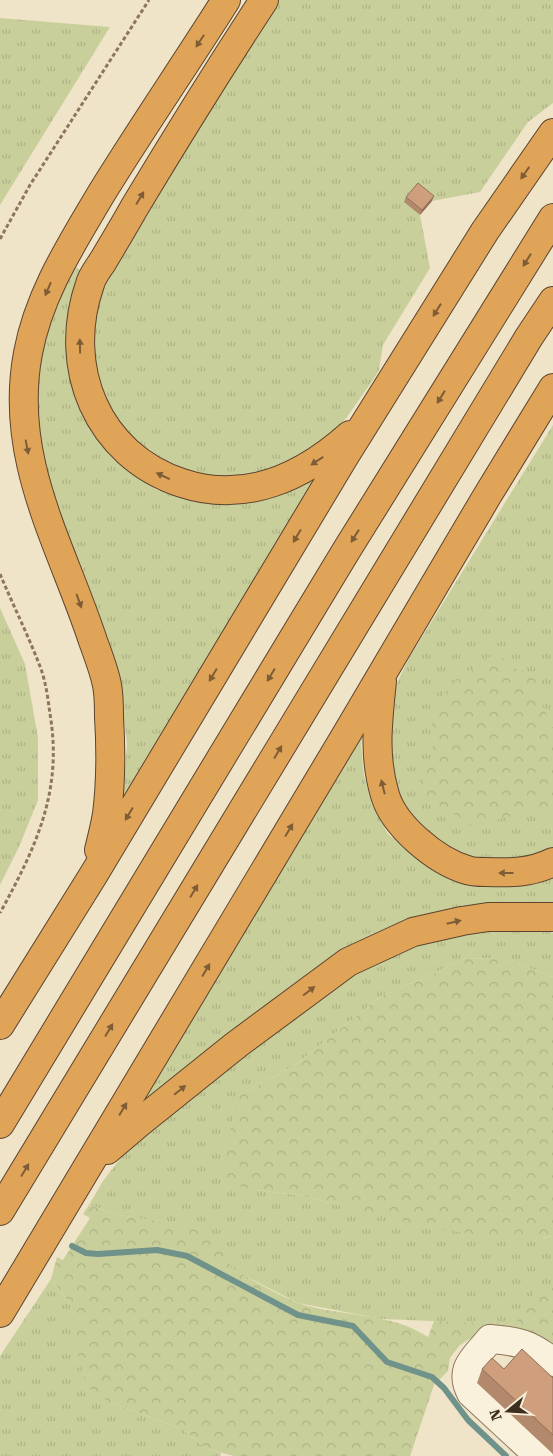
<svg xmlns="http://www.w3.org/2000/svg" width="553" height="1456" font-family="'Roboto Serif',serif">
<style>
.grass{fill:url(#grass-tufts)}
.forest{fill:url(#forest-crowns)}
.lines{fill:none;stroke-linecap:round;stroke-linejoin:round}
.stream{stroke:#6f938a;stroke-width:6}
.minor-casing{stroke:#8d765c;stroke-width:30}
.highway-casing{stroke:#5b4430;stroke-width:30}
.path{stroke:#8d765c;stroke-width:3;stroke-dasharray:4 2.5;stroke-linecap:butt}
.minor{stroke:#faf1dc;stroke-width:28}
.highway{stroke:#e0a458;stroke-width:28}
.wall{fill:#b2896c}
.shaded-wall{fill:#916f58}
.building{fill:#cf9f7d;stroke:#916f58}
.oneway{fill:#7e5d36}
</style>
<defs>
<pattern id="grass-tufts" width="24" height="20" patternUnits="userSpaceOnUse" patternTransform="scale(1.25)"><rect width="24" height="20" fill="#c9cf9b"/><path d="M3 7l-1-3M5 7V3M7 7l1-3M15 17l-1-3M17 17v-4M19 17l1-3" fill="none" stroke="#aeb285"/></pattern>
<pattern id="forest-crowns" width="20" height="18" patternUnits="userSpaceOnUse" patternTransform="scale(1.25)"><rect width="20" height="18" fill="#c9cf9b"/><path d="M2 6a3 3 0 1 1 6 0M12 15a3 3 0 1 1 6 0" fill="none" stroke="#aeb285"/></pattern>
</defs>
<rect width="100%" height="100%" fill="#f0e4c8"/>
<path class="grass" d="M 279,0 L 553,0 L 553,103 L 528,122 L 480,192 L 432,201 L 405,201 L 420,215 L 430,268 L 383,345 L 379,370 L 373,380 L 347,417 L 326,441 L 270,473 L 231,481 L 168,466 L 120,429 L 100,394 L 90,323 L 99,288 L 119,247 Z
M 0,18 L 110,27 L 0,205 Z
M 73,265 L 83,273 L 82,409 L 102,446 L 126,470 L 157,490 L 192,500 L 223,504 L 252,503 L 280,495 L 299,486 L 333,464 L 118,818 L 124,785 L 127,744 L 120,689 L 103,627 L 79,570 L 40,459 L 36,414 L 39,365 L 46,328 Z
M 553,425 L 553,850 L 493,865 L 455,855 L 428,837 L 395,792 L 387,718 L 395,687 L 409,658 Z
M 0,608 L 25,664 L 38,738 L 38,800 L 19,847 L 0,885 Z
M 365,721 L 361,745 L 364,775 L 372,804 L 388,834 L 421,861 L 553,874 L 553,905 L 532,902 L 488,903 L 435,912 L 392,926 L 345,949 L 125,1120 Z
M 488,928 L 537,928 L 553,933 L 553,977 L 504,959 L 466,958 L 426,977 L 384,994 L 294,1066 L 238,1096 L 256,1190 L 304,1196 L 343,1206 L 543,1238 L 553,1236 L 553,1326 L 382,1319 L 298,1303 L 243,1275 L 136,1218 L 119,1215 L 89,1205 L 103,1181 L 123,1155 L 168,1113 L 344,978 L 394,951 L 440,935 Z
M 51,1279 L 71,1305 L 75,1326 L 111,1403 L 182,1429 L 207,1449 L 221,1453 L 220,1456 L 0,1456 L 0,1356 Z"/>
<path class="forest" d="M 489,657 L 503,658 L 513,668 L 527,671 L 539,681 L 539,699 L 548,717 L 550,727 L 553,727 L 553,810 C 525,812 500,818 473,827 L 454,814 L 428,801 L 416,785 L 430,767 L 434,737 L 431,716 L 445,692 L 462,675 Z
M 466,958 L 504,959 L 553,977 L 553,1236 L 524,1241 L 424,1227 L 304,1196 L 256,1190 L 229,1184 L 223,1162 L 238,1096 L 294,1066 L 384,994 L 426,977 Z
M 89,1205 L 119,1215 L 146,1219 L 215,1234 L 230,1251 L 230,1267 C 248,1278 278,1295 298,1303 C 340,1317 391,1312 428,1337 L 434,1321 L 515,1324 L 527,1306 L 535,1292 L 553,1288 L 553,1352 L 484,1334 L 469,1339 L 459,1346 L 450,1358 L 448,1371 L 434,1385 L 410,1456 L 234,1456 L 207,1449 L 182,1429 L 111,1403 L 87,1387 L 78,1355 L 71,1305 L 51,1279 L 57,1257 L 63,1260 L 90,1218 L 83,1214 Z"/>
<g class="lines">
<path class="stream" d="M 72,1246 L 86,1253 L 98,1254 L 157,1250 L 187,1256 L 298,1315 L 353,1326 L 387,1362 L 432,1377 L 444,1388 L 468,1420 L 506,1456"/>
<g class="minor-casing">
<path id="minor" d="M 539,1456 L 471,1393 C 458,1368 475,1358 490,1339 C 518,1341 530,1344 553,1362"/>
</g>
<g class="highway-casing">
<path id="highway" d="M 264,0 C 219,69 176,138 134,208 C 124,226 113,244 103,261 C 98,269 92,276 90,284 C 61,367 97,455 182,483 C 245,504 303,477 350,435
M 382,681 C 378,721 373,755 385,795 C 394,826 436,861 467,870 C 472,872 480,872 486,872 C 510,873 531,873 553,862
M 99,850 C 102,838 105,826 107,814 C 111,782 111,749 109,717 C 109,707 109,695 107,685 C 104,670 98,655 93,641 C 61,544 8,459 28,353 C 39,294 71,245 101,194 C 141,129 185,65 226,0
M 0,1025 L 94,874 L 344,457 L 485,231 L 553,133
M 0,1124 L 346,551 L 553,218
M 107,1150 L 140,1122 L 236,1045 L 348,962 L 413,932 L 462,921 L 488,917 L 553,917
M 0,1211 L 529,337 L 553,301
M 0,1313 L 349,730 L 487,496 L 553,388"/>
</g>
<path class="path" d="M 0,239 L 30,185 L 149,0
M 0,574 C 13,605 29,637 41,669 C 46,683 48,699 50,714 C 63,791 36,847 0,913"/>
<use href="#minor" class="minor"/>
<use href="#highway" class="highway"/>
</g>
<path class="wall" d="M 406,197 L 432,201 L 420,215 L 404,202 Z
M 482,1369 L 553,1378 L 553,1454 L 477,1383 Z"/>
<path class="shaded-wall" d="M 434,196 L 432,201 L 420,215 L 422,210 Z"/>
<path class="building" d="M 418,183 L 434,196 L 422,210 L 406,197 Z
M 522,1349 L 553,1378 L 553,1435 L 482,1369 L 492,1358 L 504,1369 Z"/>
<defs><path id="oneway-solid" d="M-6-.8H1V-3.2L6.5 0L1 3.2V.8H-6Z" transform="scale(1.25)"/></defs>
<g class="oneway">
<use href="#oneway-solid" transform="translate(200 41) rotate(123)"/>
<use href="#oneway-solid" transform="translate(525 173) rotate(125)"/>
<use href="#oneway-solid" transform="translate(140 198) rotate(-59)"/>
<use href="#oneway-solid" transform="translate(527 260) rotate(122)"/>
<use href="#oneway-solid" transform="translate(48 289) rotate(113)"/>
<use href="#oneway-solid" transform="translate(437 310) rotate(122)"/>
<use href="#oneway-solid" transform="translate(80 346) rotate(-91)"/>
<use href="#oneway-solid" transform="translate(441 397) rotate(122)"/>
<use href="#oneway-solid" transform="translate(27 447) rotate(79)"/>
<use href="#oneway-solid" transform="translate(317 461) rotate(147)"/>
<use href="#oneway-solid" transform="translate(163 476) rotate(-155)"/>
<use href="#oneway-solid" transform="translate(297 536) rotate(121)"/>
<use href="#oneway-solid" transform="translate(355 536) rotate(122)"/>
<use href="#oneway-solid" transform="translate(79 601) rotate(70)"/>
<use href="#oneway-solid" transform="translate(213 675) rotate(121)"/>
<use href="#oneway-solid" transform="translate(271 675) rotate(121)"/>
<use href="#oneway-solid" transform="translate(278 752) rotate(-59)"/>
<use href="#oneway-solid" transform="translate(383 787) rotate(-104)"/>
<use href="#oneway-solid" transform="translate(129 814) rotate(121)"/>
<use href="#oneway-solid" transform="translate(289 830) rotate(-59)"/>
<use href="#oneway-solid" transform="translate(506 873) rotate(180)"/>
<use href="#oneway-solid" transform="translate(194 891) rotate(-59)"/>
<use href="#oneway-solid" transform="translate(454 922) rotate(-13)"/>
<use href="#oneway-solid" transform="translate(206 970) rotate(-59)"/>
<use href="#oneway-solid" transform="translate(309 991) rotate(-37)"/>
<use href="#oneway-solid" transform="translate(109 1030) rotate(-59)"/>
<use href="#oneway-solid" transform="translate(180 1090) rotate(-39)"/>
<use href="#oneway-solid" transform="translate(123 1109) rotate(-59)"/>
<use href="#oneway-solid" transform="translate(25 1170) rotate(-59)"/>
</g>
<g transform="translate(508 1411) rotate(252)" stroke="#f7eed8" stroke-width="4" paint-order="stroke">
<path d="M0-4L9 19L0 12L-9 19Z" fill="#3d2e20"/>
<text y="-8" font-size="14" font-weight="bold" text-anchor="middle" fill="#3d2e20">N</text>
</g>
</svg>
